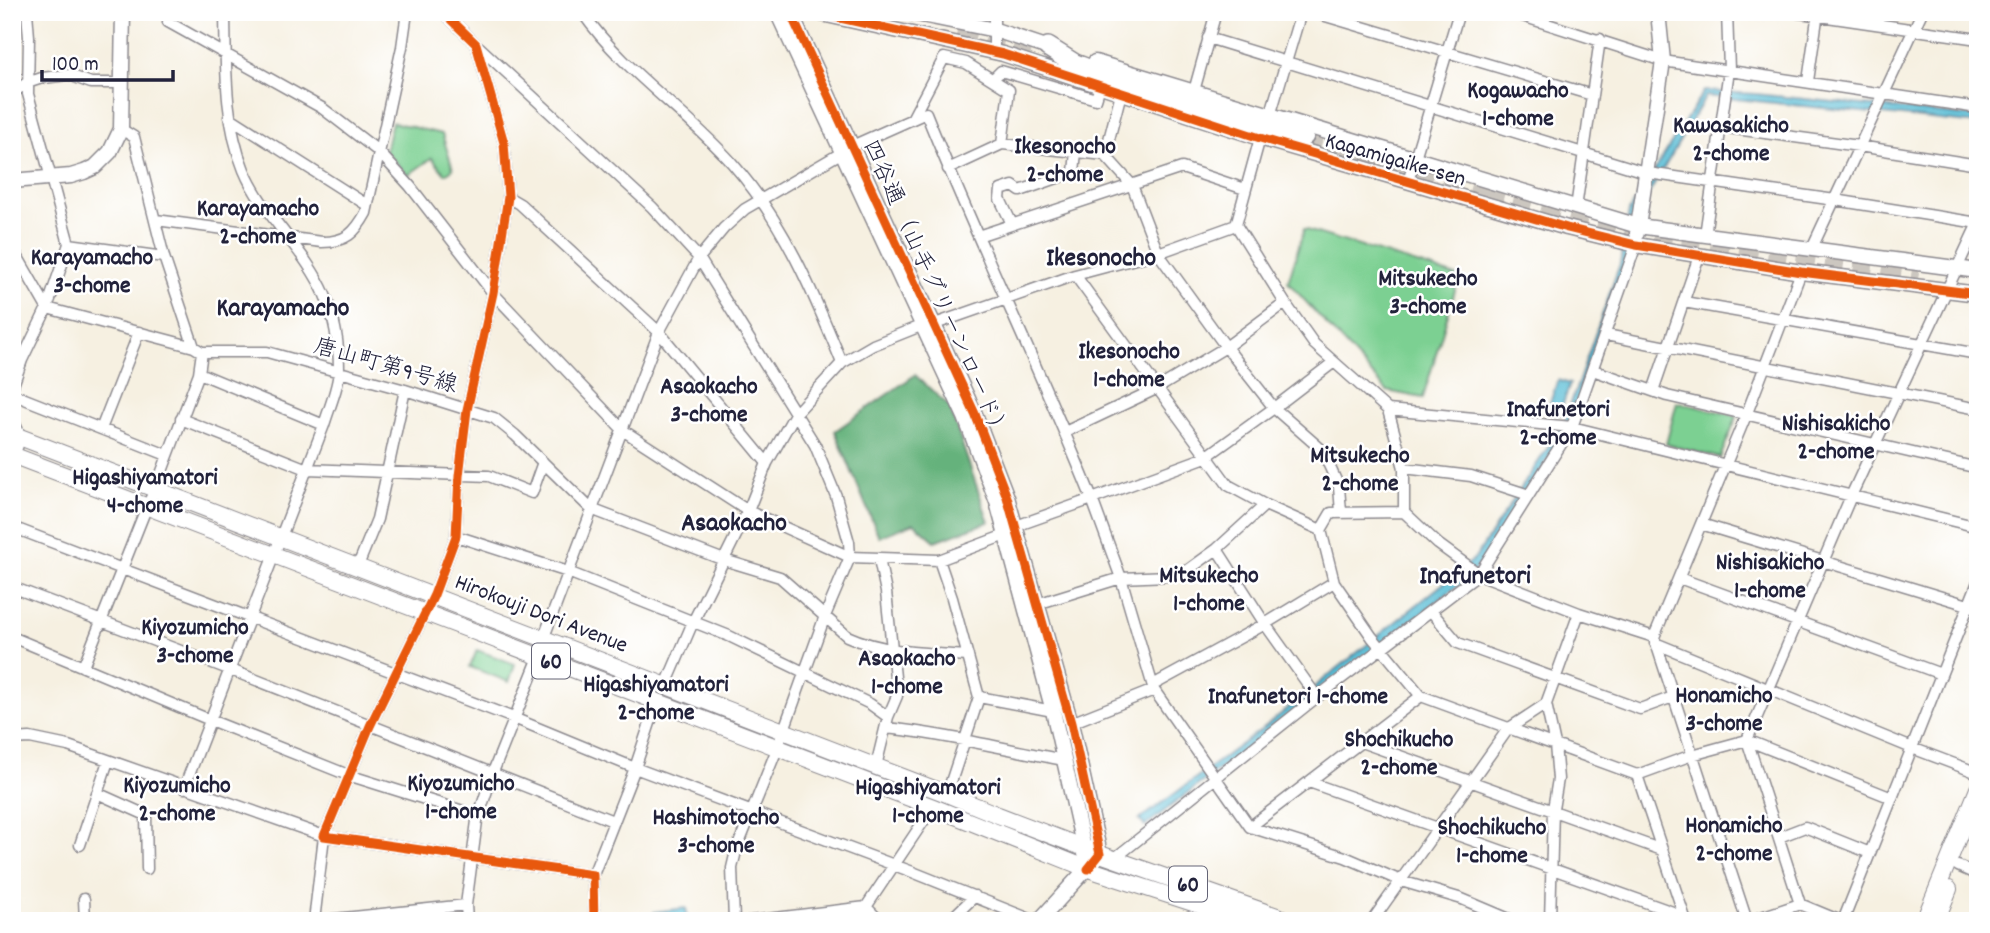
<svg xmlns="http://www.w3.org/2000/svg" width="1990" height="933" font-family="Dekko,'Klee One',sans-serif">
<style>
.green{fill:#7cd092;stroke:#4f7966;stroke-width:2}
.forest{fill:#65b27c;stroke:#446a5c;stroke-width:2}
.water{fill:#58bdd6;stroke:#3d7088;stroke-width:2}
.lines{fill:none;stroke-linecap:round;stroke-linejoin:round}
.highway-tunnel{stroke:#ccc7c0;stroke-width:19;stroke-dasharray:19 10;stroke-linecap:butt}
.street-casing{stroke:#8c898e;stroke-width:13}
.secondary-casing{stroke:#8c898e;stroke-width:17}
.primary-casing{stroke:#8c898e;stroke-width:18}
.highway-casing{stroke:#8c898e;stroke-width:22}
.street{stroke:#fff;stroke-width:10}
.secondary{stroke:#fff;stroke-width:14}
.primary{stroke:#fff;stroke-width:16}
.highway{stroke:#fff;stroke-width:19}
.cycleway-casing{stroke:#fff;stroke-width:13}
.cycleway{stroke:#e8590c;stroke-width:9}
.labels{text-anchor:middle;stroke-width:5;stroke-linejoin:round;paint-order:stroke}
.shield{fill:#fff;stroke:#646476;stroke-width:2}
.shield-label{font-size:21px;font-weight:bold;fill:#22223b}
.street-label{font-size:23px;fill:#22223b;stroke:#fff}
.neighbourhood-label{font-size:24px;font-weight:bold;fill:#22223b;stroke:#fff}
.quarter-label{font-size:26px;font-weight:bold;fill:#22223b;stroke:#fff}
</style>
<rect width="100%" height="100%" fill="#fff"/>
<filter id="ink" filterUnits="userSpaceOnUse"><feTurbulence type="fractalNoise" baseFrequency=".0143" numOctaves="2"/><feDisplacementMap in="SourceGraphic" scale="14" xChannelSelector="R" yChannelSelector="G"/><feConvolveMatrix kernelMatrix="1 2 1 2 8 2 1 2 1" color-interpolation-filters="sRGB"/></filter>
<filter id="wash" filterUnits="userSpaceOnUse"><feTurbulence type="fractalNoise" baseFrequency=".00686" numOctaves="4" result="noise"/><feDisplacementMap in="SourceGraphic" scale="28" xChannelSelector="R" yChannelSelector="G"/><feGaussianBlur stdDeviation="1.57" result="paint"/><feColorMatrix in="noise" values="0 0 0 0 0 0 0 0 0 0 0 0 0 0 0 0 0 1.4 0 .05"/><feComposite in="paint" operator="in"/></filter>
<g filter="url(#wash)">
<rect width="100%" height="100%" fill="#f6f0e1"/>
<path class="green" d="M 392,122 L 442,134 L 453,169 L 445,174 L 432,158 L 408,175 L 385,151 Z
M 1304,229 L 1459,277 L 1423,398 L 1387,391 L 1288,282 Z
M 1677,402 L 1737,416 L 1720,458 L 1666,444 Z
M 477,650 L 515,664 L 509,682 L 470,667 Z"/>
<path class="forest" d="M 915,375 L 949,406 L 989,522 L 935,541 L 914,523 L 879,537 L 835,431 Z"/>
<path class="water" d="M 1704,91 L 1756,94 L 1978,117 L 1978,124 L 1706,96 L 1637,214 L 1627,266 L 1571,423 L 1487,554 L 1469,577 L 1145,826 L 1139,820 L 1262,729 L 1475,558 L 1564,423 L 1620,264 L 1629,211 Z
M 1558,380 L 1570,384 L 1559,415 L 1547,411 Z
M 686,908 L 688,921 L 655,921 L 654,912 Z"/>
</g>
<g filter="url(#ink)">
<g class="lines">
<path class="highway-tunnel" d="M 958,28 L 1034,49
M 1304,136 L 1497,195
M 1484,197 L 1608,231 L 1664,243 L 1918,280"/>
<g class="street-casing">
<path id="street" d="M 443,12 L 476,44 L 504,143 L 508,197 L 493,293 L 467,410 L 459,476 L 456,536 L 434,595 L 370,726 L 324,836 L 593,875 L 594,921
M 582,12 C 624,72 685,110 732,163 C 784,222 813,292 842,363
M 989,12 L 994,16 L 994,52
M 1312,12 L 1592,95
M 1510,12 L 1663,61 L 1978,108
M 1793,12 L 1978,39
M 168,22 L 322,108 L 378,151 L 410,186 L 493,293 L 624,431 L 748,511 L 850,557 L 939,560 L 1008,534
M 1208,38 L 1648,173 L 1835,200 L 1978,223
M 478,46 L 652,207 L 699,258 L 815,445 L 836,496 L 849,542 L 850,557 L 825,616 L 777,749 L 736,851 L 732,868 L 734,921
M 993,79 L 1001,71 L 1096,99 L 1100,86
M 1808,81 L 1818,12
M 1194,91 L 1216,12
M 12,93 L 27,83 L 42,78 L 69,75 L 91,83 L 121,83
M 1121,93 L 1105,155 L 1132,185 L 1158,253 L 1226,347 L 1274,408 L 1322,450 L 1339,487 L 1341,512
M 1270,116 L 1301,12
M 229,117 L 367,205
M 912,119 L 944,58 L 966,63 L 1009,90 L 1002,144
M 1721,127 L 1859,146 L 1978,165
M 121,129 L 134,137 L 164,257 L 194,347
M 1260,138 L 1236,225 L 1285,303 L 1314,344 L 1388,410 L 1404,468 L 1404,512
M 852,146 L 926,113 C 978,243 1040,369 1092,499 L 1016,526
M 948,169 L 1002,144 L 1105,155
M 1408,181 L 1459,12
M 508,197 L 520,204 L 659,332 L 767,463
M 1576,208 L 1600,39
M 156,220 L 322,242 C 346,242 355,233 366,213 L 402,47 L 407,12
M 1012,224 L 1000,199 L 1001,190 L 1013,186 L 1020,191 L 1074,172 L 1076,152
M 1705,235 L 1729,70 L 1727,12
M 978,236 L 1182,168 L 1245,189
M 69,244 L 164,257
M 12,247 L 47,308 L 194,347 L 202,352 L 267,352 L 405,390 L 494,418 L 515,435 L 591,509 L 724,560 L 780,577 L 847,636 C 884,653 928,653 968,656
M 1811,250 L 1922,12
M 1075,275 L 1228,485 L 1265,505 L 1321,530
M 1684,302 L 1978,354
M 935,324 L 1075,275 L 1158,253 L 1236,225
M 1606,335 L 1978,409
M 1334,362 L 1274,408 L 1206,457 L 1092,499 L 1121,578 L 1154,690 L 1250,827 L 1345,857 L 1401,881 L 1462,899 L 1514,921
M 1593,370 L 1667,396 L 1978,468
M 199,373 L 324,425
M 12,388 L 22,360 L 47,308 L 69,244 L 28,94 L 29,37 L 27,12
M 1653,391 L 1699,256
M 12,394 L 167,455
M 1388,410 L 1572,427 L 1978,527
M 12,418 L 21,437 L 12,461
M 181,419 L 307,469 L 489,476 L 532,493 L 543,462
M 101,429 L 139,332
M 1065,432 L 1158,388 L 1226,347 L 1285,303
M 1404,468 L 1471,476 L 1529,495
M 1701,524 L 1978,608
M 12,527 L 516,719 L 635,768 L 910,871 L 1035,921
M 456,536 L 568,572 L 729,636 L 870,704 L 888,717
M 1217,549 L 1265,624 L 1317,697
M 939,560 L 952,598 L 979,697 L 947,794
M 357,568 L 377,519 L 405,390
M 1679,578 L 1941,674
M 12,587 L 231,670 L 613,821
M 1037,604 L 1121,578 L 1168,576 L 1188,570 L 1217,549 L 1265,505
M 1431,611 L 1458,643 L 1640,709 L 1673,697
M 12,637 L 210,720 L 348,775 L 479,816
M 544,637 L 659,332 L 699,258 L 724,228 L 745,209 L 841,153
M 1654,637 L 1579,613 L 1479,574 L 1438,544 L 1404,512 L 1331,513 L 1321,530 L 1334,582 L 1372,637 L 1421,696 L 1637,775 L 1686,921
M 1655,643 L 1912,748 L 1978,773
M 83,667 L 147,506 L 155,490 L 199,373 L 202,352
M 666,685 L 693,622 L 748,511 L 767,463 L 795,414 L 842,363 L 873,345 L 923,325
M 1153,685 L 1265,624 L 1334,582
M 979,697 L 1053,711
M 1546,704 L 1579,613
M 1071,723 L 1154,690
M 886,728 C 945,734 1004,749 1064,760
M 12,739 L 30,738 L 68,746 L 324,836 L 314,921
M 1361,742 L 1662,850
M 876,766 L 888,717 L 897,696 L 886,592 L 879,559
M 1637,775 L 1692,755 L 1747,740 L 1892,798
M 1309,782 L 1684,916
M 184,788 L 324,425 C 329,408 339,386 339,369 C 339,345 334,317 325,295 C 306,250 263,216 244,170 C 224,121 226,65 225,12
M 97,793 L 146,815 L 147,869
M 1250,827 L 1421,696
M 1779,837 L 1805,827 L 1870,853
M 80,845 L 108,761
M 1115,858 L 1317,697 L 1479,574 L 1572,427 L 1636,245
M 1958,866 L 1978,875
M 593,875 L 635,768 L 657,702
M 84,899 L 85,921
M 1800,904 L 1747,740 L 1851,496 L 1978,223
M 866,907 L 880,921
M 316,921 L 466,905
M 467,921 L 466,905 L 477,821 L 493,772 L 539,657
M 751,921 L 866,907
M 852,921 L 866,907 L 933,807
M 949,921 L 975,896
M 1372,921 L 1508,729 L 1546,704 L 1555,745 L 1558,779 L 1553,809 L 1550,921
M 1747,921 L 1654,637 L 1747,413 L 1801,272
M 1749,921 L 1800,904 L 1841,921
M 1843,921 L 1978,582"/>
</g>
<g class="secondary-casing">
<path id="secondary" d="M 777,12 L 965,417 L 997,502 L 1053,711 L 1086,858
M 790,12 L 975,414 L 1007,497 L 1071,723 L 1100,854 L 1039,921
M 813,12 L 1003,54 L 1260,138 L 1567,228 L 1636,245 L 1801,272 L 1978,294
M 907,12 L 995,30 L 1055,50
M 1095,62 L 1638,226 L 1978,271
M 12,181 L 71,176 L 84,172 L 95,167 L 110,152 L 121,129 L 123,12
M 1637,233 L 1663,61 L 1658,12"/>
</g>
<g class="primary-casing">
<path id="primary" d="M 12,434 L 947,794 L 998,815 L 1100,854 L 1291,921
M 12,455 L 933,807 L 1088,869 L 1248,921
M 1924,921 L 1978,789
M 1936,921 L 1949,889"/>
</g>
<g class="highway-casing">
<path id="highway" d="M 1048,47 L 1075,64 L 1123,82 L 1251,124 L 1304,136"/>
</g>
<use href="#street" class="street"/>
<use href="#secondary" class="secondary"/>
<use href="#primary" class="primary"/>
<use href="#highway" class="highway"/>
<g class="cycleway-casing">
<path id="cycleway" d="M 443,12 L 476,44 L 504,143 L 508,197 L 493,293 L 467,410 L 459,476 L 456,536 L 434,595 L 370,726 L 324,836 L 593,875 L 594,921
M 790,12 L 975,414 L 1007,497 L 1071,723 L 1100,854 L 1088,869
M 813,12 L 1003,54 L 1260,138 L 1567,228 L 1636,245 L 1801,272 L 1978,294"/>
</g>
<use href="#cycleway" class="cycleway"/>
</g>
</g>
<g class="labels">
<g class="shield">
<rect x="532" y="643.5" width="38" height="35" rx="5"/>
<rect x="1169" y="866.5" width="38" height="35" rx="5"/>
</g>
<g class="shield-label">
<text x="551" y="668">60</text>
<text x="1188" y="891">60</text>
</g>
<g class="street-label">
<text transform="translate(1396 158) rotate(16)" y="8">Kagamigaike-sen</text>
<text transform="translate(937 289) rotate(66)" y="8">四谷通 （山手グリーンロード）</text>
<text transform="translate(386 364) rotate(16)" y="8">唐山町第9号線</text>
<text transform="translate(542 612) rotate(21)" y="8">Hirokouji Dori Avenue</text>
</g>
<g class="neighbourhood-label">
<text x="1518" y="97">Kogawacho<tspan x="1518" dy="28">1-chome</tspan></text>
<text x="1731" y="132">Kawasakicho<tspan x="1731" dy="28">2-chome</tspan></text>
<text x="1065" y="153">Ikesonocho<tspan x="1065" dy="28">2-chome</tspan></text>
<text x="258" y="215">Karayamacho<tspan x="258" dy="28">2-chome</tspan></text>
<text x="92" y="264">Karayamacho<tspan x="92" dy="28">3-chome</tspan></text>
<text x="1428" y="285">Mitsukecho<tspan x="1428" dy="28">3-chome</tspan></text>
<text x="1129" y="358">Ikesonocho<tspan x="1129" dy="28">1-chome</tspan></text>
<text x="709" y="393">Asaokacho<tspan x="709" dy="28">3-chome</tspan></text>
<text x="1558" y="416">Inafunetori<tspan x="1558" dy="28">2-chome</tspan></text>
<text x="1836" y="430">Nishisakicho<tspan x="1836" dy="28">2-chome</tspan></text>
<text x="1360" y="462">Mitsukecho<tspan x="1360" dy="28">2-chome</tspan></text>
<text x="145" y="484">Higashiyamatori<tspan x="145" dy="28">4-chome</tspan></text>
<text x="1770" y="569">Nishisakicho<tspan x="1770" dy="28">1-chome</tspan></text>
<text x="1209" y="582">Mitsukecho<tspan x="1209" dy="28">1-chome</tspan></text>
<text x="195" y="634">Kiyozumicho<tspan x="195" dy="28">3-chome</tspan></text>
<text x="907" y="665">Asaokacho<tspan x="907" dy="28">1-chome</tspan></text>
<text x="656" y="691">Higashiyamatori<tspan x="656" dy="28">2-chome</tspan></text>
<text x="1724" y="702">Honamicho<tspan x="1724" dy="28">3-chome</tspan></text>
<text x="1298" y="703">Inafunetori 1-chome</text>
<text x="1399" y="746">Shochikucho<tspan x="1399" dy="28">2-chome</tspan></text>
<text x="461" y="790">Kiyozumicho<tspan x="461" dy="28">1-chome</tspan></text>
<text x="177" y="792">Kiyozumicho<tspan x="177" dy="28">2-chome</tspan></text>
<text x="928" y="794">Higashiyamatori<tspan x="928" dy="28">1-chome</tspan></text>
<text x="716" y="824">Hashimotocho<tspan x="716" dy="28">3-chome</tspan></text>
<text x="1734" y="832">Honamicho<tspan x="1734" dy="28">2-chome</tspan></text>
<text x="1492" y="834">Shochikucho<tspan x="1492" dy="28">1-chome</tspan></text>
</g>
<g class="quarter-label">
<text x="1101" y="265">Ikesonocho</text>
<text x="283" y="315">Karayamacho</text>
<text x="734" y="530">Asaokacho</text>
<text x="1475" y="583">Inafunetori</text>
</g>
</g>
<rect width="1990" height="933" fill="none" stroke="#fff" stroke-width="42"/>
<path d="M42 70v10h131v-10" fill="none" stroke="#22223b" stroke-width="3.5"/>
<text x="52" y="70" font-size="21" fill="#22223b" stroke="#ffffff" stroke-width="5" paint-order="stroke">100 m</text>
</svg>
